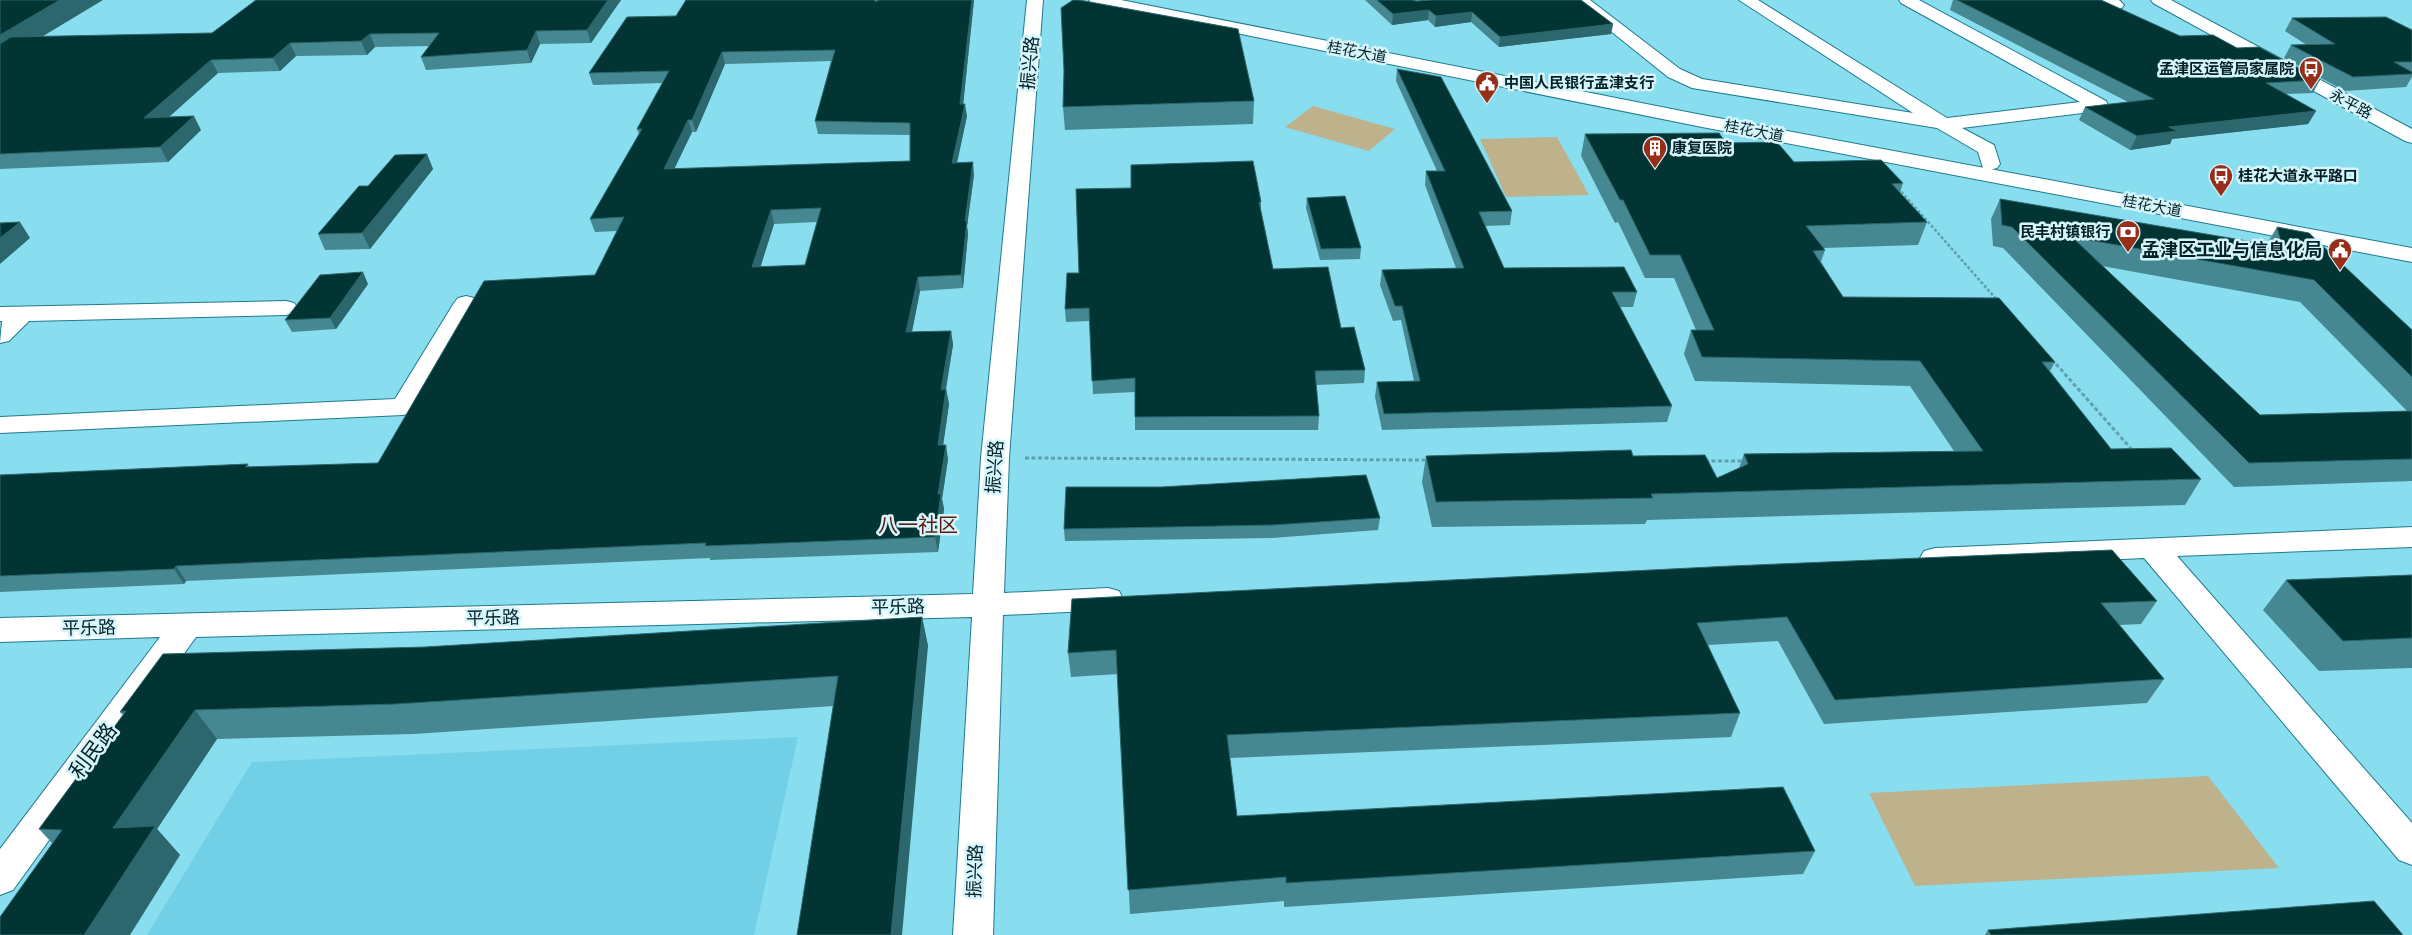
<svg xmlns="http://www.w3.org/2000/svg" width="2412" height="935" font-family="'Public Sans','Noto Sans SC',sans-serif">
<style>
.built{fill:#71d0e5}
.green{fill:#bdb28c}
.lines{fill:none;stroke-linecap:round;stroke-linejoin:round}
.minor-casing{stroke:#1e7b8d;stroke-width:2}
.major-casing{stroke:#1e7b8d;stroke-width:2}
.path-far1{stroke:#5ea1af;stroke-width:2.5;stroke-dasharray:3 2;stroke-linecap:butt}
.path{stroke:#5ea1af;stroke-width:3;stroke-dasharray:4 2.5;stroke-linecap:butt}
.minor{fill:#fff;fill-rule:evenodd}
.major{fill:#fff;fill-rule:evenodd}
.wall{fill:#468892;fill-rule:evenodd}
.shaded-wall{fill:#2b676c}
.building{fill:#033434;stroke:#2b676c;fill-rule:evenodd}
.labels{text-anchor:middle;stroke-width:5;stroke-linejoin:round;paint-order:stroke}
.far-street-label{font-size:15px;fill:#041f25;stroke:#d5f5fc}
.far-poi-label{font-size:15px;font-weight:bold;fill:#041f25;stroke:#d5f5fc;text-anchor:start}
.street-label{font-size:18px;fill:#041f25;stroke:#d5f5fc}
.poi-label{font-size:18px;font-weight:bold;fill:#041f25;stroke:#d5f5fc;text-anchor:end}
.quarter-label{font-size:20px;fill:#5b190b;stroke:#d5f5fc}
.near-street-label{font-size:21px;fill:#041f25;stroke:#d5f5fc}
</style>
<rect width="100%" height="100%" fill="#88ddef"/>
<path class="built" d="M 798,737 L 754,935 L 147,935 L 252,762 Z"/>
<path class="green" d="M 1313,106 L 1395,129 L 1369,151 L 1285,127 Z
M 1557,137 L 1589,195 L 1506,197 L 1480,139 Z
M 2208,776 L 2279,868 L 1915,886 L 1869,793 Z"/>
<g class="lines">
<g class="minor-casing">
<path id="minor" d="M 1027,0 L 1043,0 L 1009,458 L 1004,593 L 1108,588 L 1119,591 L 1123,599 L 1119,607 L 1108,610 L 1003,615 L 993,935 L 953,935 L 972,617 L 196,637 L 13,890 L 0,895 L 0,849 L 160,637 L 0,642 L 0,618 L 973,594 L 981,458 Z
M 1572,0 L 1590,0 L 1680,69 L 1702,79 L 1913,113 L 1739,0 L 1758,0 L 1947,118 L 2080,102 L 1901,3 L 1899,0 L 1919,0 L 2106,101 L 2108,105 L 2106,109 L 2099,111 L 1962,128 L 1994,145 L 2000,164 L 1997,168 L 1990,170 L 1983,168 L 1978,152 L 1937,128 L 1692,88 L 1668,77 Z
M 2098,0 L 2119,0 L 2124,5 L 2122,8 C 2113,11 2103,7 2098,0 Z
M 466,296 L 474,298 L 478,303 L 412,413 L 403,415 L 0,433 L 0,417 L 395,399 L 454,303 L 458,298 Z
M 286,301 L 294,303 L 298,308 L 294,313 L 286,315 L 29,321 L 9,341 L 0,343 L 2,321 L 0,321 L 0,307 Z
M 2412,527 L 2412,547 L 2177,556 L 2412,823 L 2412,865 L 2399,860 L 2144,558 L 1935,568 L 1924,565 L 1920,558 L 1924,551 L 1935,548 Z"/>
</g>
<g class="major-casing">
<path id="major" d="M 1089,0 L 1121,0 L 1702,115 L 2412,248 L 2412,262 L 1702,127 L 1097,5 L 1091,3 Z
M 2151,0 L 2171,0 L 2412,129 L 2412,143 L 2405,141 L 2153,3 Z"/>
</g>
<path class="path-far1" d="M 1898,188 L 1998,301
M 2053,361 L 2057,366"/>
<path class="path" d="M 2056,364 L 2134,452
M 1025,458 L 1429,460
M 1705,461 L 1744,461"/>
<use href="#minor" class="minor"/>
<use href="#major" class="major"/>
</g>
<path class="wall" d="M 0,0 L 42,37 L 212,33 L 256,0 L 621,0 L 591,43 L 540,44 L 531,63 L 426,70 L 421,57 L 429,46 L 375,47 L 367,55 L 296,56 L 280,71 L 218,73 L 169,117 L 201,130 L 168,162 L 0,169 Z
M 686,0 L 877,0 L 877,1 L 879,0 L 974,0 L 963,104 L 967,116 L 957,163 L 974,175 L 967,226 L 968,234 L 963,288 L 920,291 L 912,332 L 951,331 L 953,345 L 946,390 L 946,389 L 949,404 L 943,445 L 948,459 L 942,499 L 944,509 L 938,552 L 710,560 L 710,558 L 186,581 L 184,584 L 0,592 L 0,475 L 248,464 L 249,467 L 378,463 L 595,275 L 617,231 L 595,232 L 590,219 L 639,134 L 637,129 L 663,83 L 593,85 L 589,73 L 676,16 ZM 831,61 L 815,121 L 818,134 L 910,135 L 910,161 L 674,169 L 692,132 L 696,132 L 725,64 ZM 817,222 L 805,265 L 760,267 L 774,224 Z
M 1365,0 L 1412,0 L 1416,1 L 1613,24 L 1611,34 L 1499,47 L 1471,22 L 1435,27 L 1428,20 L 1392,25 Z
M 1953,0 L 2101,0 L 2180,36 L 2237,48 L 2320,80 L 2313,93 L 2286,94 L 2316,111 L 2308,124 L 2172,139 L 2170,144 L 2130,150 L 2079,120 L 2085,107 L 2128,102 L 1950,10 Z
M 2292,18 L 2412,30 L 2412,77 L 2406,87 L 2345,91 L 2284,58 L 2291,45 L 2307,45 L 2285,31 Z
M 1397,69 L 1512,211 L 1510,225 L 1485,226 L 1504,268 L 1637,292 L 1633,307 L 1620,307 L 1672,406 L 1667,422 L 1382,430 L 1375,397 L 1377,382 L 1414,381 L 1401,320 L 1393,321 L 1380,285 L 1382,270 L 1456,268 L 1425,185 L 1426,171 L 1437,171 L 1396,81 Z
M 1254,101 L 1253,124 L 1065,130 L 1063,107 Z
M 1585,134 L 1726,143 L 1794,162 L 1903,183 L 1900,193 L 1927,222 L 1918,245 L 1823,248 L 1825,250 L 1821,262 L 1843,297 L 2055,362 L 2050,371 L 2111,449 L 2201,479 L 2185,505 L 1647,520 L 1645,524 L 1432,527 L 1422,482 L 1426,456 L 1633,456 L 1717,478 L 1739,468 L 1744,454 L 1954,451 L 1910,386 L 1695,381 L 1684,354 L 1691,330 L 1696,330 L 1674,278 L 1645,278 L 1618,222 L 1615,223 L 1581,156 Z
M 427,154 L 433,169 L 370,249 L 325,250 L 318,234 L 368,186 Z
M 1076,189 L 1261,202 L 1261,210 L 1273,269 L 1341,328 L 1365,370 L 1364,383 L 1316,385 L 1319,416 L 1318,430 L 1135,430 L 1135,392 L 1093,394 L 1090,321 L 1066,322 L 1065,309 L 1079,273 Z
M 1307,198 L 1361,248 L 1360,259 L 1320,260 L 1306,208 Z
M 2000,199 L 2267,244 L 2277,227 L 2412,330 L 2412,481 L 2234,487 L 2003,248 L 1993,246 L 1991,219 ZM 2102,266 L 2300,302 L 2407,411 L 2260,415 Z
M 368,284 L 336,329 L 292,332 L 285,320 Z
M 1380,518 L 1378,530 L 1272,538 L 1065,541 L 1064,529 Z
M 2412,575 L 2412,668 L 2319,671 L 2263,610 L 2286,580 Z
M 1072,599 L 2157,601 L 2141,624 L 2120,625 L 2164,679 L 2147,703 L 1824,724 L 1778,641 L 1708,645 L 1740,713 L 1731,737 L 1230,758 L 1237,816 L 1815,851 L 1803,874 L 1284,907 L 1284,901 L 1130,914 L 1118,674 L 1071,677 L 1068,653 Z
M 922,617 L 928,646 L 833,706 L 414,734 L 217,739 L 157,829 L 180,855 L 52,843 L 39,829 L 123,715 L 120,712 L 425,647 Z
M 1988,930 L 2403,935 L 1985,935 Z"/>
<path class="shaded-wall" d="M 60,0 L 103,0 L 0,62 L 0,35 Z
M 608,0 L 621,0 L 591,43 L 587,30 Z
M 972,0 L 974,0 L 962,116 L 960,104 Z
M 1429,10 L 1428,20 L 1392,25 L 1393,14 Z
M 1472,12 L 1471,22 L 1435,27 L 1436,16 Z
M 1613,24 L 1611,34 L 1499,47 L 1500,37 Z
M 536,31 L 540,44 L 531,63 L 527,50 Z
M 370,34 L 375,47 L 367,55 L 361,41 Z
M 290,43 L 296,56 L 280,71 L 273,58 Z
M 722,52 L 725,64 L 696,132 L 692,120 Z
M 211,60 L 218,73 L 152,132 L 144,118 Z
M 965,104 L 967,116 L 954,176 L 952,163 Z
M 2316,111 L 2308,124 L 2172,139 L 2170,144 L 2130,150 L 2137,136 L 2169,127 Z
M 194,116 L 201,130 L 168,162 L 160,147 Z
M 688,120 L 692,132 L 668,182 L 664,169 Z
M 427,154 L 433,169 L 370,249 L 362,233 Z
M 973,162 L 974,175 L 967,226 L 968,234 L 963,288 L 961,275 L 965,221 Z
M 771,210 L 774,224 L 756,281 L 752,267 Z
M 20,222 L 30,238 L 0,264 L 0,238 Z
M 363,272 L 368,284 L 336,329 L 330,318 Z
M 918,277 L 920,291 L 909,346 L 906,332 Z
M 951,331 L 953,345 L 943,404 L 941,390 Z
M 946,389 L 949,404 L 941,460 L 938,445 Z
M 946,445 L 948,459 L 942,499 L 944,509 L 938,552 L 935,537 L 938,494 Z
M 176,566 L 186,581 L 184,584 L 174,569 Z
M 922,617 L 928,646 L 902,935 L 891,935 Z
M 195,710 L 217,739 L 157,829 L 180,855 L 130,935 L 84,935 L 113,828 Z"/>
<path class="building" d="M 0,0 L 60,0 L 0,35 Z
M 256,0 L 608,0 L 587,30 L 536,31 L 527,50 L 421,57 L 439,33 L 370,34 L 361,41 L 290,43 L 273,58 L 211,60 L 144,118 L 194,116 L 160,147 L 0,154 L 0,44 L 11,37 L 212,33 Z
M 686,0 L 875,0 L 875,2 L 879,0 L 972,0 L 960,104 L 965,104 L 952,163 L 973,162 L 965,221 L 967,221 L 961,275 L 918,277 L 906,332 L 951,331 L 941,390 L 946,389 L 938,445 L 946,445 L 938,494 L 941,494 L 935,537 L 705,546 L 706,543 L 176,566 L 174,569 L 0,576 L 0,475 L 248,464 L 245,467 L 378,463 L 484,281 L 595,275 L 624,217 L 590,219 L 642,129 L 637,129 L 669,71 L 589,73 L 627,17 L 676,16 ZM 835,50 L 815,121 L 910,123 L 910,161 L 664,169 L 688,120 L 692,120 L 722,52 ZM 821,208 L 805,265 L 752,267 L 771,210 Z
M 1073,0 L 1079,0 L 1238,29 L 1254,101 L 1063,107 L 1064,71 L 1061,8 Z
M 1377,0 L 1412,0 L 1416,1 L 1432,0 L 1581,0 L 1613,24 L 1500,37 L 1472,12 L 1436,16 L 1429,10 L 1393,14 Z
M 1957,0 L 2101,0 L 2180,36 L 2213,35 L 2237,48 L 2259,47 L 2320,80 L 2266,83 L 2316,111 L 2169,127 L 2177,131 L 2137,136 L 2085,107 L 2154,99 Z
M 2386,17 L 2412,30 L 2412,62 L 2394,62 L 2412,72 L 2412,74 L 2353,77 L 2291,45 L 2335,44 L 2292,18 Z
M 1397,69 L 1441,77 L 1512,211 L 1479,212 L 1504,268 L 1624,267 L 1637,292 L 1612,292 L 1672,406 L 1384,414 L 1377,382 L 1420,381 L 1402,306 L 1395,306 L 1382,270 L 1464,268 L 1426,171 L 1445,171 Z
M 1719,133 L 1726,143 L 1777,142 L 1794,162 L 1881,160 L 1903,183 L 1892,184 L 1927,222 L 1806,226 L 1825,250 L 1813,251 L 1843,297 L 1999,298 L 2055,362 L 2042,362 L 2111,449 L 2171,448 L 2201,479 L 1651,494 L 1653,498 L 1436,502 L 1426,456 L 1631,450 L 1633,456 L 1705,455 L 1717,478 L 1748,464 L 1744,454 L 1983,451 L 1920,361 L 1702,357 L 1691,330 L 1714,330 L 1680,255 L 1650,255 L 1623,200 L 1620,200 L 1585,134 Z
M 427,154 L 362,233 L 318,234 L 359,186 L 368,186 L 395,155 Z
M 1253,161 L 1261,202 L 1259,202 L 1273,269 L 1328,267 L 1341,328 L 1354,327 L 1365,370 L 1315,371 L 1319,416 L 1135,417 L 1135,378 L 1092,381 L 1089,308 L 1065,309 L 1067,273 L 1079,273 L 1076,189 L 1131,188 L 1131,165 Z
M 1345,196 L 1361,248 L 1321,249 L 1307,198 Z
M 2000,199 L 2282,247 L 2277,227 L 2309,233 L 2412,330 L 2412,377 L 2314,280 L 2072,237 L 2260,415 L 2412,411 L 2412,459 L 2249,463 L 2012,227 L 2002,225 Z
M 20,222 L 0,238 L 0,223 Z
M 363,272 L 330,318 L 285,320 L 320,275 Z
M 1366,475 L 1380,518 L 1273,525 L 1064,529 L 1066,487 L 1161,487 Z
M 2112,550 L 2157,601 L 2101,603 L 2164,679 L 1835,700 L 1787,617 L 1697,623 L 1740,713 L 1227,735 L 1237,816 L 1783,787 L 1815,851 L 1286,883 L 1286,877 L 1128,890 L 1116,650 L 1068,653 L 1072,599 L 1731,566 Z
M 2412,575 L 2412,638 L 2343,641 L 2286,580 Z
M 922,617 L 891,935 L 797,935 L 838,676 L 396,704 L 195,710 L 113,828 L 155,826 L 84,935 L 0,935 L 0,917 L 62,830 L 39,829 L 126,711 L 120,712 L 163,654 L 425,647 Z
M 2374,901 L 2403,935 L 1991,935 L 1988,930 Z"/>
<defs>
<g id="bus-pin" transform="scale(1.25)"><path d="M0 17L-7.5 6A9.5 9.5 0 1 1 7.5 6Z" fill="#962e18" stroke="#d5f5fc"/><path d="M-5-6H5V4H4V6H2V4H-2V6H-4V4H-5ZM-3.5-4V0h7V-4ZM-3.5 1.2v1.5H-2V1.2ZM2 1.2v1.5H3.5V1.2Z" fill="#fff"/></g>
<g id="civic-pin" transform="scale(1.25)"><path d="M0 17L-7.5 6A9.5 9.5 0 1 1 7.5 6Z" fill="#962e18" stroke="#d5f5fc"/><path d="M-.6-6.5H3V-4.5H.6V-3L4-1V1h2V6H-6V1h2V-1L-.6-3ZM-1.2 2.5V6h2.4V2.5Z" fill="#fff"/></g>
<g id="building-pin" transform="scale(1.25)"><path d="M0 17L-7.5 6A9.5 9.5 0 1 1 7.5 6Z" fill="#962e18" stroke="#d5f5fc"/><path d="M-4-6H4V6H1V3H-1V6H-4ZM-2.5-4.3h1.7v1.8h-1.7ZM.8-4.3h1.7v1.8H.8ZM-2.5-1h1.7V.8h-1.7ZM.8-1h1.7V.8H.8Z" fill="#fff"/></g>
<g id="bank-pin" transform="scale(1.25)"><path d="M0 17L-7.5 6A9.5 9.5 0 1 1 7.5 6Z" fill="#962e18" stroke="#d5f5fc"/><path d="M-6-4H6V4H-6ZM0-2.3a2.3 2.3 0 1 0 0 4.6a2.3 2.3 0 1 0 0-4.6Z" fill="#fff"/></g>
</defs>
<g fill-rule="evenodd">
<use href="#bus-pin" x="2311" y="69"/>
<use href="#civic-pin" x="1487" y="83"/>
<use href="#building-pin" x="1655" y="148"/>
<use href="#bus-pin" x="2221" y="176"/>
<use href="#bank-pin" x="2128" y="232"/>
<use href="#civic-pin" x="2340" y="250"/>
</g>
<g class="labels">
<g class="far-street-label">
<text transform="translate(1357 52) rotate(11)" y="5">桂花大道</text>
<text transform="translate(2351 104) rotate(28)" y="5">永平路</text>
<text transform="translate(1754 131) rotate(11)" y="5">桂花大道</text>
<text transform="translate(2152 206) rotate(11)" y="5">桂花大道</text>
</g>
<g class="far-poi-label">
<text x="2294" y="74" text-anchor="end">孟津区运管局家属院</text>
<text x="1504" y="88">中国人民银行孟津支行</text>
<text x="1672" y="153">康复医院</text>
<text x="2238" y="181">桂花大道永平路口</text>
<text x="2110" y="237" text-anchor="end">民丰村镇银行</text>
</g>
<g class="street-label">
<text transform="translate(1030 63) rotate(-85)" y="6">振兴路</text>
<text transform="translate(995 467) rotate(-86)" y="6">振兴路</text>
<text transform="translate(898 607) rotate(-1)" y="6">平乐路</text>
<text transform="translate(493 618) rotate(-1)" y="6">平乐路</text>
<text transform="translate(89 628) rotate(-1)" y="6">平乐路</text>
<text transform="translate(975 871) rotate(-88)" y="6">振兴路</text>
</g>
<g class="poi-label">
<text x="2322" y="256">孟津区工业与信息化局</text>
</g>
<g class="quarter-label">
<text x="918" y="532">八一社区</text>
</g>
<g class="near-street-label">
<text transform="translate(93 751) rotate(-53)" y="7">利民路</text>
</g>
</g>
</svg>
